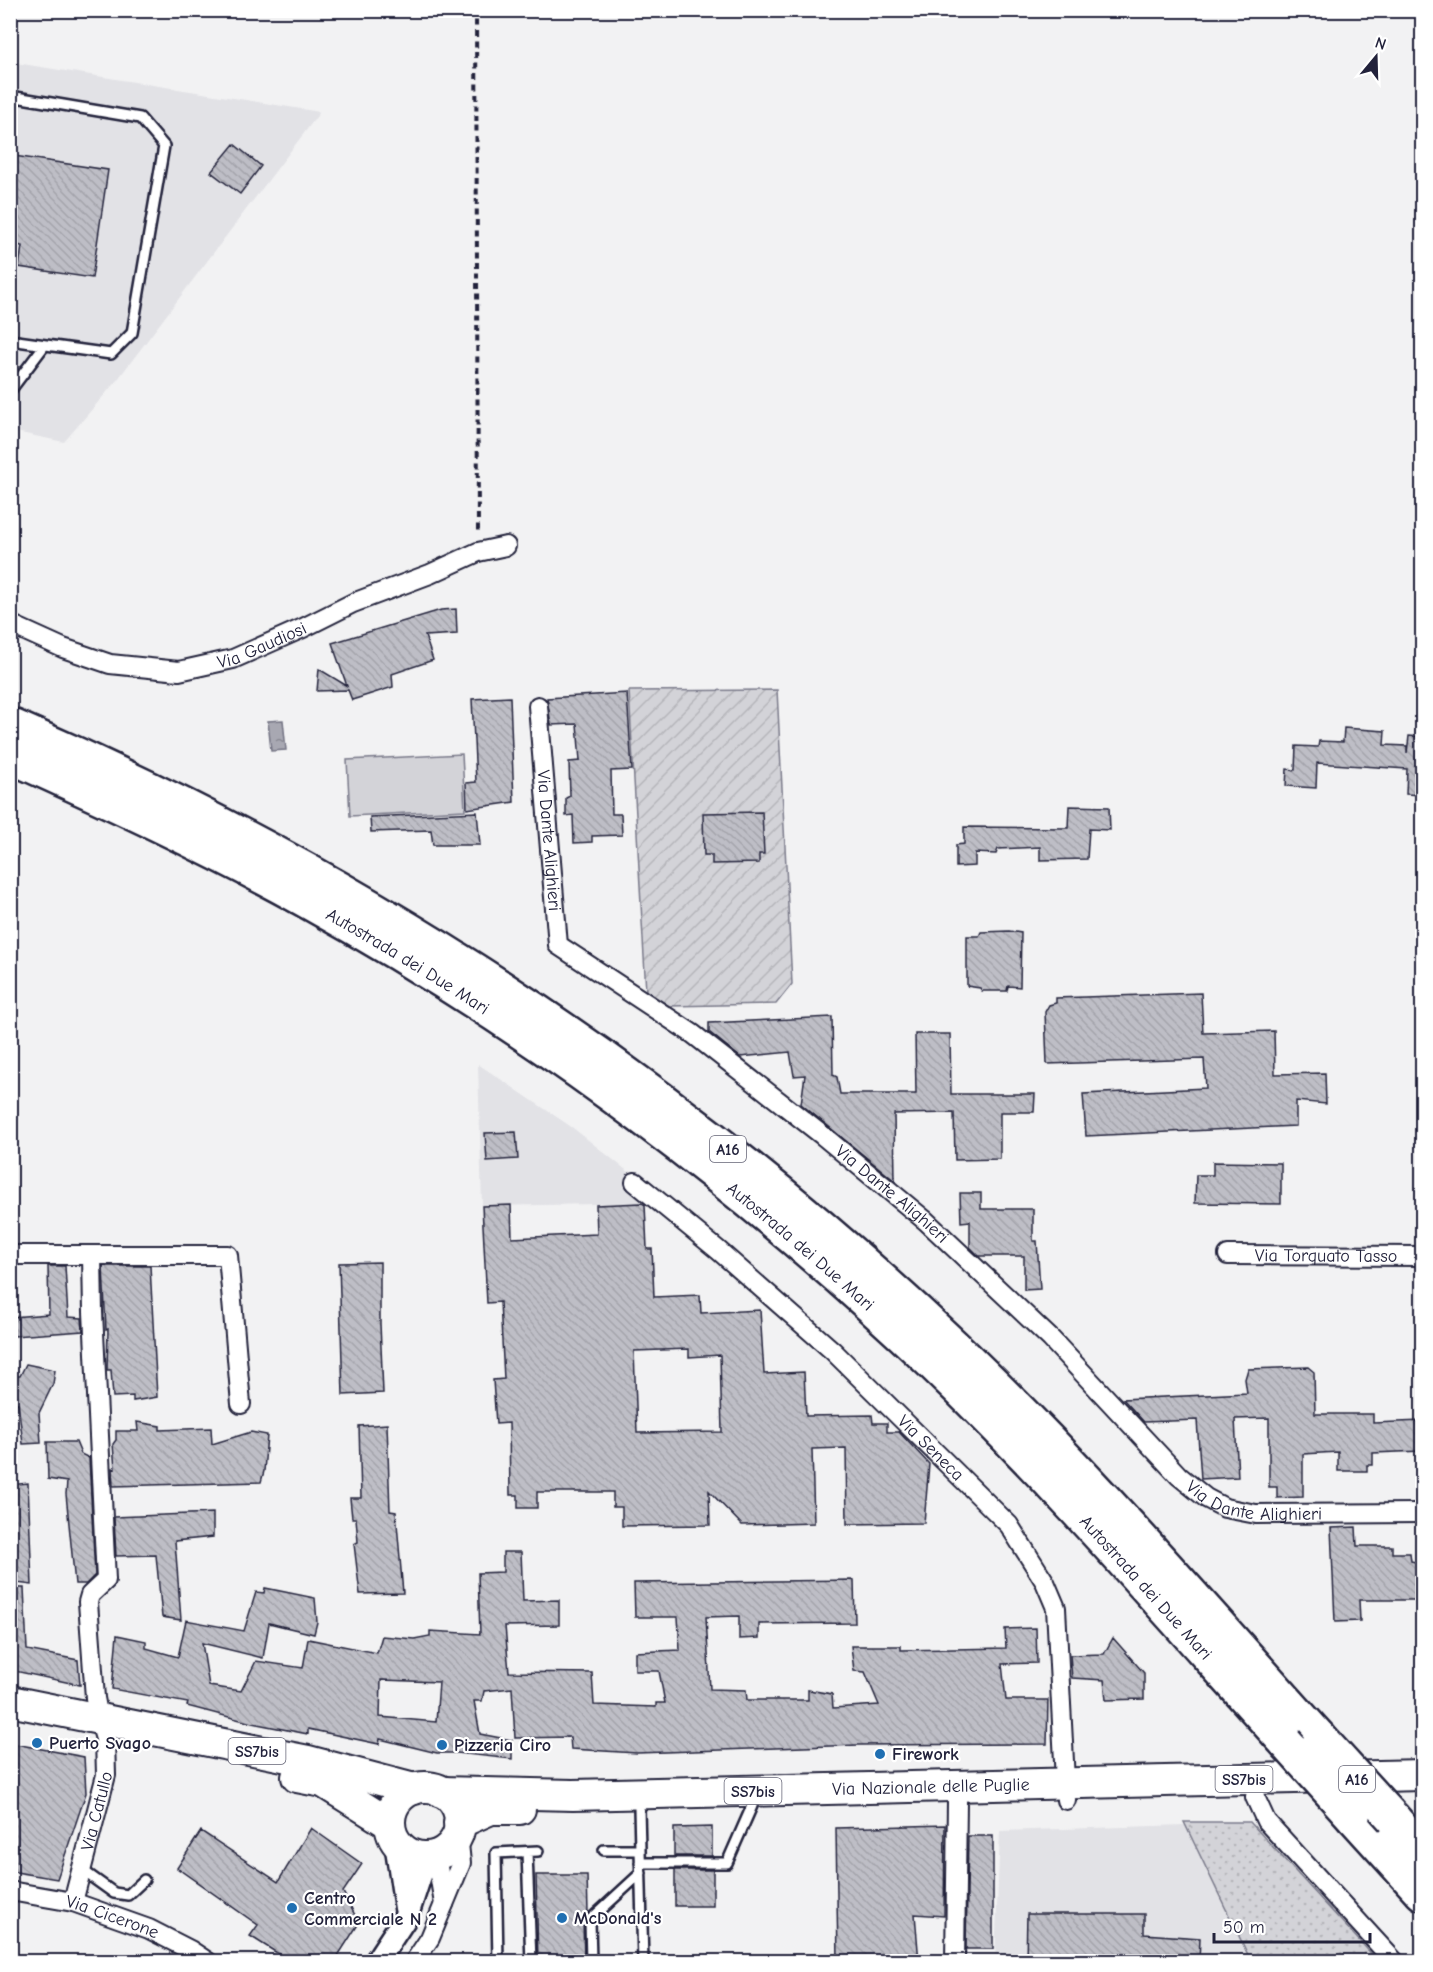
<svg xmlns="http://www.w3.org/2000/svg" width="1433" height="1972" font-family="'Comic Neue',sans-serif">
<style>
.built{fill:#e2e2e6}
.grass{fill:url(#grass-dots);stroke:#7a7a8a;stroke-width:1.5}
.garden{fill:url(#garden-furrows);stroke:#7a7a8a;stroke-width:1.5}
.pitch{fill:#d3d3d8;stroke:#7a7a8a;stroke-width:1.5}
.water{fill:url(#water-ripples);stroke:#727282;stroke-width:1.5}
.building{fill:url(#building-back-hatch);stroke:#22223b;stroke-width:1.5;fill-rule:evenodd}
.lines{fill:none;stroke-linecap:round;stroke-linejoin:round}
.service-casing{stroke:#22223b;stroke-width:14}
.minor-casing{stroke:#22223b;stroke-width:22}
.tertiary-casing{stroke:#22223b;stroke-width:27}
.primary-casing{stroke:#22223b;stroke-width:34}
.motorway-casing{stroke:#22223b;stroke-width:38}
.path{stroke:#22223b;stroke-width:4;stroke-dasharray:6 4.5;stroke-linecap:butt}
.service{stroke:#fff;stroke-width:9}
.minor{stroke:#fff;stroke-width:18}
.tertiary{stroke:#fff;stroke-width:22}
.primary{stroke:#fff;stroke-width:30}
.motorway{stroke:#fff;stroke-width:33}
.motorway-bridge-casing{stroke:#22223b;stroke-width:38;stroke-linecap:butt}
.motorway-bridge{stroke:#fff;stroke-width:33}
.poi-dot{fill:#1f6fb2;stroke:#fff;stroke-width:2}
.labels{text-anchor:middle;stroke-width:4.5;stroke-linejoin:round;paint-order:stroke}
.shield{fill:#fff;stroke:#646476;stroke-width:1.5}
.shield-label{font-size:16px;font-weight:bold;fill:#22223b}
.street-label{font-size:18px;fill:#22223b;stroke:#fff}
.poi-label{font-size:18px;font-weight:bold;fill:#22223b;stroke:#fff;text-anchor:start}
</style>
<defs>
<pattern id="grass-dots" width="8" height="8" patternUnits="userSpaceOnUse" patternTransform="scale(1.5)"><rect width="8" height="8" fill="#d3d3d8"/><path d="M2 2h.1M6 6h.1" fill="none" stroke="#b5b5ba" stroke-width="1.8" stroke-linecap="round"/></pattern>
<pattern id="garden-furrows" width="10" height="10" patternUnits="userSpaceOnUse" patternTransform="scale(1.5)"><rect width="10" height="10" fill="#d3d3d8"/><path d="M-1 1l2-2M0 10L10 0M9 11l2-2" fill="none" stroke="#b5b5ba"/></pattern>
<pattern id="water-ripples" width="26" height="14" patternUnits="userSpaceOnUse" patternTransform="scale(1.5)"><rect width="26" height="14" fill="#a8a8b2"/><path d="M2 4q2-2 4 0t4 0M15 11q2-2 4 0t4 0" fill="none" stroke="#888892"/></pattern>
<pattern id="building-back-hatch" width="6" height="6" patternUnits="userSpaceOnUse" patternTransform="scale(1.5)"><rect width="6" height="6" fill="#bebec6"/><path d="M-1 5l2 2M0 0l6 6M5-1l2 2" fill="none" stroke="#a3a3ab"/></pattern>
</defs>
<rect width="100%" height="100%" fill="#f2f2f3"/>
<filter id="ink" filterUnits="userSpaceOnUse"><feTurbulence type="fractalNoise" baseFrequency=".0167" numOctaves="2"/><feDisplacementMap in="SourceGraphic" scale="12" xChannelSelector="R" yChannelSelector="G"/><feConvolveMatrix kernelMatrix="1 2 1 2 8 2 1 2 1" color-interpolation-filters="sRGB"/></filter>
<g filter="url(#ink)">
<path class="built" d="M 10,62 L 320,112 L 118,379 L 64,442 L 11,431 Z
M 478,1064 L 573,1128 L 654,1192 L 651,1203 L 482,1206 Z
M 1185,1825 L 1251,1961 L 995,1962 L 1000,1831 Z"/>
<path class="grass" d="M 1184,1822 L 1250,1822 L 1378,1961 L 1251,1961 Z"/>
<path class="garden" d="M 777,690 L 792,984 L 776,1004 L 669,1006 L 646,992 L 629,691 Z"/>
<path class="pitch" d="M 462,754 L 465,810 L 350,816 L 347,760 Z"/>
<path class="water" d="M 283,720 L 286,750 L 271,751 L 268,721 Z"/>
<path class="building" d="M 234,144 L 261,166 L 240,194 L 211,172 Z
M 14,156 L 108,170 L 92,278 L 19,267 L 22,246 L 10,244 L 10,183 Z
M 456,609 L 457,634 L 425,636 L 433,660 L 392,674 L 393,687 L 352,700 L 348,690 L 317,691 L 319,669 L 347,686 L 332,643 L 441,610 Z
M 627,693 L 632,770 L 611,771 L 612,814 L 621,814 L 622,835 L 592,836 L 592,842 L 574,843 L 573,815 L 566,816 L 566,798 L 570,796 L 569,762 L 580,761 L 577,724 L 551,725 L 547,698 Z
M 510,697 L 514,802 L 467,809 L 466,783 L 476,782 L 472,699 Z
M 1344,728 L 1385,731 L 1384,745 L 1407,746 L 1407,753 L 1409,736 L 1422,737 L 1422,795 L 1406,794 L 1407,769 L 1317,763 L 1316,788 L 1286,786 L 1287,769 L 1295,770 L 1296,746 L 1318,747 L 1319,741 L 1343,742 Z
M 1069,806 L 1109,807 L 1110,830 L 1089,829 L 1087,859 L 1040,860 L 1040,847 L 998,849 L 996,854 L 975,853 L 975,866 L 956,867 L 956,845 L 964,844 L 964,827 L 1068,828 Z
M 477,812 L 480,845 L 433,845 L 431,830 L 371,832 L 370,817 Z
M 762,812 L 764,854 L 759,854 L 759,863 L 712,864 L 712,855 L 704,855 L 703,813 Z
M 1009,931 L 1021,933 L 1020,987 L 1008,986 L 1007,991 L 982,991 L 980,988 L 967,986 L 967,936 L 979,936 L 981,932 Z
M 1201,993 L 1203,1033 L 1274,1031 L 1275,1074 L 1325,1073 L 1326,1104 L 1296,1101 L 1296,1126 L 1086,1136 L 1083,1094 L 1206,1088 L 1204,1059 L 1047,1064 L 1045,1012 L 1049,1005 L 1056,1003 L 1056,998 Z
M 832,1017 L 833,1075 L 837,1077 L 840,1094 L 916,1094 L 915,1034 L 950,1034 L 951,1094 L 1035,1094 L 1034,1112 L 1000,1112 L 1000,1159 L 955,1160 L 954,1113 L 894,1114 L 895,1181 L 801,1104 L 805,1075 L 794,1076 L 790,1052 L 740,1057 L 709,1032 L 709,1023 Z
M 516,1132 L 518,1159 L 487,1161 L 485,1133 Z
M 1213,1162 L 1281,1163 L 1281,1204 L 1195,1203 L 1196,1175 L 1213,1175 Z
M 960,1193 L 981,1193 L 981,1209 L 1033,1209 L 1033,1241 L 1037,1241 L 1040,1289 L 1024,1290 L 1024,1256 L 979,1256 L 970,1247 L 970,1221 L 961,1222 Z
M 642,1203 L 645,1205 L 647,1249 L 652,1249 L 654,1297 L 700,1295 L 701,1313 L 760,1310 L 764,1374 L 804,1372 L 806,1416 L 872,1415 L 873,1423 L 887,1423 L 887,1432 L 899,1432 L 929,1464 L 924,1523 L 847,1524 L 846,1448 L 812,1449 L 814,1523 L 742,1525 L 709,1491 L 710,1525 L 622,1526 L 622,1507 L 613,1507 L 613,1492 L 537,1492 L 537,1508 L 518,1508 L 518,1495 L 510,1495 L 509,1423 L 496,1424 L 493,1380 L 504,1379 L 500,1302 L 487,1303 L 482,1206 L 511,1205 L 512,1238 L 597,1234 L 596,1205 ZM 689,1349 L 689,1357 L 720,1355 L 722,1432 L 637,1433 L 634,1351 Z
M 380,1262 L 380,1324 L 383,1393 L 343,1395 L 339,1263 Z
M 48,1266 L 65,1266 L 68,1317 L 82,1318 L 83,1331 L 14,1336 L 12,1317 L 49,1314 Z
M 103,1266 L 150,1266 L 157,1397 L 133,1401 L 133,1396 L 113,1397 L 111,1370 L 107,1370 L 108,1329 L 106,1330 Z
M 26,1364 L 55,1370 L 53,1384 L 39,1413 L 41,1443 L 23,1444 L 18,1403 L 10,1403 L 10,1376 L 20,1376 Z
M 1308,1367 L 1314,1372 L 1315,1414 L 1373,1414 L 1373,1423 L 1422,1421 L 1422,1451 L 1373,1453 L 1373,1465 L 1367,1465 L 1367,1471 L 1338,1471 L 1338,1452 L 1303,1454 L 1303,1497 L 1277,1498 L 1277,1487 L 1269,1487 L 1269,1418 L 1235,1419 L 1238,1477 L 1201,1479 L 1197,1420 L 1144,1422 L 1123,1399 L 1247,1393 L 1245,1379 L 1248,1369 Z
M 137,1422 L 160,1426 L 160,1430 L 211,1428 L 212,1444 L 251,1432 L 267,1435 L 264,1471 L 261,1482 L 113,1486 L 112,1468 L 115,1469 L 113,1444 L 116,1440 L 116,1431 L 138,1431 Z
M 387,1424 L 390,1511 L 396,1512 L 403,1593 L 360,1594 L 354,1544 L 358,1542 L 356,1518 L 352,1518 L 350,1498 L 361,1498 L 359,1426 Z
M 47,1442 L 76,1442 L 81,1454 L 89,1458 L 95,1575 L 86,1584 L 75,1584 L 66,1494 L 67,1482 L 48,1479 Z
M 28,1483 L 32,1585 L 10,1582 L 10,1485 Z
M 213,1513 L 213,1537 L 175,1541 L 181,1620 L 162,1617 L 156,1555 L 116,1556 L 114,1517 Z
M 1356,1527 L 1357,1546 L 1392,1546 L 1392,1553 L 1410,1553 L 1411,1561 L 1416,1562 L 1417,1600 L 1359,1600 L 1360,1621 L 1335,1622 L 1331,1528 Z
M 503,1552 L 521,1552 L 523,1601 L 559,1600 L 559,1625 L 505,1626 L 509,1672 L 592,1673 L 594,1705 L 656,1707 L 656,1703 L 665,1703 L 659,1671 L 635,1671 L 635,1652 L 680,1650 L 678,1617 L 635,1617 L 634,1583 L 854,1580 L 855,1623 L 759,1624 L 759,1638 L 739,1639 L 739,1616 L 706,1617 L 710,1689 L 746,1690 L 747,1700 L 808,1700 L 808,1690 L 832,1694 L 833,1708 L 879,1705 L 865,1672 L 854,1671 L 851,1646 L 901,1646 L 901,1650 L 1006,1648 L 1005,1629 L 1036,1628 L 1037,1663 L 1002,1664 L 1006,1700 L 1048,1700 L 1047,1744 L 858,1745 L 637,1753 L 571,1749 L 570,1737 L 515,1738 L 512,1688 L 484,1691 L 482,1701 L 474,1701 L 480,1734 L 512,1740 L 512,1759 L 457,1753 L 437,1753 L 380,1739 L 379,1744 L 308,1729 L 308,1734 L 252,1723 L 187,1706 L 188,1703 L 112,1689 L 117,1635 L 146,1641 L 146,1648 L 178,1657 L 186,1620 L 244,1631 L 256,1592 L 264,1593 L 265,1588 L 315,1598 L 317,1622 L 314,1634 L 269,1623 L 263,1658 L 202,1643 L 209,1686 L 241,1691 L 256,1661 L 303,1668 L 308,1639 L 377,1653 L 382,1636 L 414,1639 L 430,1636 L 430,1631 L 480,1634 L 478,1573 L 503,1572 ZM 381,1680 L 439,1682 L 436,1722 L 380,1717 Z
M 10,1588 L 24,1588 L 27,1650 L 78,1660 L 80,1685 L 10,1670 Z
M 1113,1638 L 1144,1673 L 1144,1699 L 1106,1700 L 1104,1680 L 1072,1678 L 1070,1655 L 1104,1654 Z
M 10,1743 L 84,1757 L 86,1793 L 57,1879 L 10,1871 Z
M 945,1825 L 944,1916 L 915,1914 L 919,1962 L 838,1962 L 836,1828 Z
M 712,1827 L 712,1856 L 674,1856 L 674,1828 Z
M 311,1828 L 362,1864 L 343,1892 L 359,1923 L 334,1962 L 293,1962 L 285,1958 L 250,1936 L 258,1925 L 177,1868 L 201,1831 L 278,1882 Z
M 968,1836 L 993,1836 L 993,1949 L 966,1949 Z
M 675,1870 L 713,1870 L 713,1906 L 675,1906 Z
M 536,1875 L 587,1875 L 588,1913 L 583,1920 L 584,1962 L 538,1962 Z
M 1027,1914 L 1144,1914 L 1144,1934 L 1200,1938 L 1199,1962 L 1026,1962 Z"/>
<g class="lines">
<g class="service-casing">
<path id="service" d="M 10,96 L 140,118 L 164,146 L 132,333 L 111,354 L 10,340
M 10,391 L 44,346
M 604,1850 L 640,1850 L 639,1808
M 640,1850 L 643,1962
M 527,1852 L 531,1962
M 640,1863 L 727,1863 L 752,1806
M 82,1870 L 114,1893 L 128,1895 L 144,1880
M 498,1962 L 496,1853 L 538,1851
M 591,1962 L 590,1920 L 641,1873"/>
</g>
<g class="minor-casing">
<g id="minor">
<path id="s1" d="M 10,624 L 63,648 L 110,664 L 179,671 L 233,659 L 303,628 L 353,603 L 430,574 L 478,552 L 506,546"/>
<path id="s2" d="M 538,706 L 558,945 L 693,1034 L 822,1135 L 926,1221 L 1051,1339 L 1179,1476 L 1206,1498 L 1225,1508 L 1256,1514 L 1422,1513"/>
<path id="s3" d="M 635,1182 L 718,1250 L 833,1351 L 1009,1525 L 1045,1582 L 1056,1608 L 1066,1800"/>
<path d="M 10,1255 L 228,1255 L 241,1404"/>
<path id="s4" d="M 1228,1255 L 1422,1256"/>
<path d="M 1255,1797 L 1266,1821 L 1395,1962"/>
<path d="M 436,1855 L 444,1904"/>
<path id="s5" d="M 10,1891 L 73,1902 L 149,1929 L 190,1950 L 208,1962"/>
<path id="s6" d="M 73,1902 L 106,1775 L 105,1739 L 99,1719 L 95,1698 L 88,1602 L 90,1595 L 106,1580 L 93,1312 L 92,1255"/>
<path d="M 414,1962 L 430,1938 L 461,1863 L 458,1834"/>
<path d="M 955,1962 L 957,1801"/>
</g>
</g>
<g class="tertiary-casing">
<path id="tertiary" d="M 396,1842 L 406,1908
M 376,1962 L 407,1915 L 426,1857"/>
</g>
<g class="primary-casing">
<g id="primary">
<path d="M 10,1701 L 308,1761 L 414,1789"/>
<path d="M 297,1777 L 323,1782 L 390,1824"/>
<circle cx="425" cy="1822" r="35"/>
<path id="s7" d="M 441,1792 L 573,1795 L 1422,1775"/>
<path d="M 459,1823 L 491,1809 L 520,1809"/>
</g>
</g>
<g class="motorway-casing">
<g id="motorway">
<path d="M 10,725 C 360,875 677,1083 953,1345 C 1083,1468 1200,1605 1320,1738"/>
<path id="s8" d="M 10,756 C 110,801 209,847 305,900 C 533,1026 746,1186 935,1366 C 1059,1485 1171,1616 1286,1743"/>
<path d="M 1353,1817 L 1422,1893"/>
<path d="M 1394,1819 L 1422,1851"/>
</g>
</g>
<path class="path" d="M 476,10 L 478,533"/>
<use href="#service" class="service"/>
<use href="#minor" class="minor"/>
<use href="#tertiary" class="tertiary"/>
<use href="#primary" class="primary"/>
<use href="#motorway" class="motorway"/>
<g class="motorway-bridge-casing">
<path id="motorway-bridge" d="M 1320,1738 L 1394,1819
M 1286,1743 L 1353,1817"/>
</g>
<use href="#motorway-bridge" class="motorway-bridge"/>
</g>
</g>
<g class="poi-dot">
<circle cx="37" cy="1743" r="6"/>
<circle cx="442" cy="1745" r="6"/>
<circle cx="880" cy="1754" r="6"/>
<circle cx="292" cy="1908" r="6"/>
<circle cx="562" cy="1918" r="6"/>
</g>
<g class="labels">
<g class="shield">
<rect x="710" y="1136" width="36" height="26" rx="4.5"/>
<rect x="228.5" y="1738" width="57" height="26" rx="4.5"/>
<rect x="1215.5" y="1766" width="57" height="26" rx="4.5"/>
<rect x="1339" y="1766" width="36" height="26" rx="4.5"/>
<rect x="724.5" y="1778" width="57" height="26" rx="4.5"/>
</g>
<g class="shield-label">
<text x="728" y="1155">A16</text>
<text x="257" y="1757">SS7bis</text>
<text x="1244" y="1785">SS7bis</text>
<text x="1357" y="1785">A16</text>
<text x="753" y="1797">SS7bis</text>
</g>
<g class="street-label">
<text dy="6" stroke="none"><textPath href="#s1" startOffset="264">Via Gaudiosi</textPath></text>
<text dy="6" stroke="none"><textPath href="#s2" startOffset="135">Via Dante Alighieri</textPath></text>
<text dy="6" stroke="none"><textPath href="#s8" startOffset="448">Autostrada dei Due Mari</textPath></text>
<text dy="6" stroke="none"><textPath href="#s2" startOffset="657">Via Dante Alighieri</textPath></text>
<text dy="6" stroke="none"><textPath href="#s8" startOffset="934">Autostrada dei Due Mari</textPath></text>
<text dy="6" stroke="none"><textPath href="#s4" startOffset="98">Via Torquato Tasso</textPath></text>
<text dy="6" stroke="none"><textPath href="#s3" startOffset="398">Via Seneca</textPath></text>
<text dy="6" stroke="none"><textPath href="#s2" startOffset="1143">Via Dante Alighieri</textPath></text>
<text dy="6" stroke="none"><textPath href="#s8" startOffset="1420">Autostrada dei Due Mari</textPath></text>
<text dy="6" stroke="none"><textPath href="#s7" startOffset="490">Via Nazionale delle Puglie</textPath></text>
<text dy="6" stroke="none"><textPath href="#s6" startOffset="94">Via Catullo</textPath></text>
<text dy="6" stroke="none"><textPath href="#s5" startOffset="106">Via Cicerone</textPath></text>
</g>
<g class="poi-label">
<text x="49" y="1749">Puerto Svago</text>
<text x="454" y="1751">Pizzeria Ciro</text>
<text x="892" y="1760">Firework</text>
<text x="304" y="1904">Centro<tspan x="304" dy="21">Commerciale N 2</tspan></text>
<text x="574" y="1924">McDonald's</text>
</g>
</g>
<rect width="1433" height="1972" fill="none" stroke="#fff" stroke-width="36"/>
<rect x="18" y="18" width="1397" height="1936" fill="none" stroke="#22223b" stroke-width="2" filter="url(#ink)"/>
<g transform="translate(1376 57) rotate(19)" stroke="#ffffff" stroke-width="4.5" paint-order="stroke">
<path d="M0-4.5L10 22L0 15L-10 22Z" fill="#22223b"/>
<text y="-9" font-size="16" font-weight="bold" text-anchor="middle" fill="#22223b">N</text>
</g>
<path d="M1214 1933v9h156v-9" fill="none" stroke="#22223b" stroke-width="3"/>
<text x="1223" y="1933" font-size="18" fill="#22223b" stroke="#ffffff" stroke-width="4.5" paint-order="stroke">50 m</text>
</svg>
